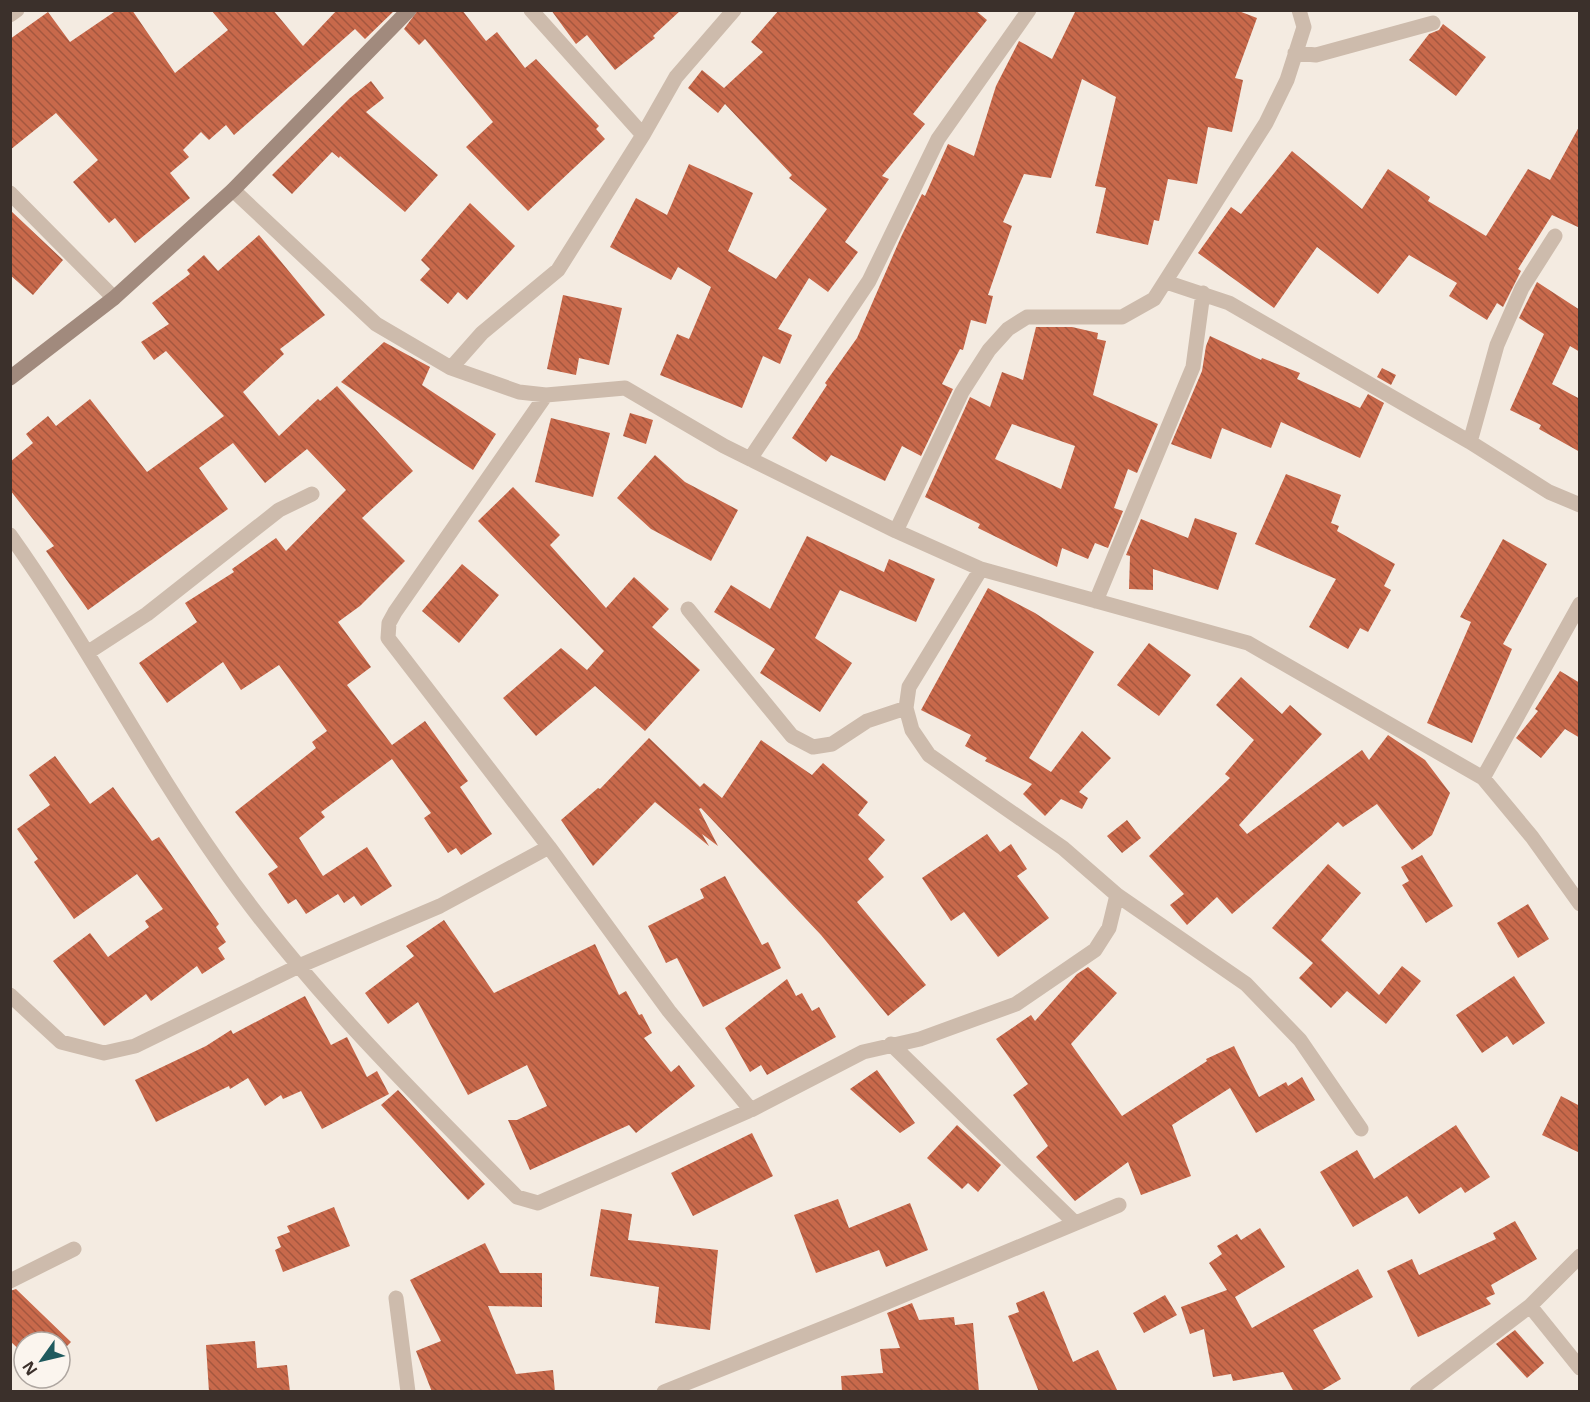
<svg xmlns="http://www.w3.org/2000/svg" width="1590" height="1402" font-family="'Open Sans',sans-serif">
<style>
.building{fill:url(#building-back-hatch);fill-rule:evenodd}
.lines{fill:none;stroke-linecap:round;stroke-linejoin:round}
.street{stroke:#cdbbac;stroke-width:15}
.secondary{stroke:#a18a7d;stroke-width:15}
</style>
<defs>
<pattern id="building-back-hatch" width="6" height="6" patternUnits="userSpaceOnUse" patternTransform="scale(1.5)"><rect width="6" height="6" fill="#c8694b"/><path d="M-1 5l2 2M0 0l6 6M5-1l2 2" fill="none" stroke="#a4573f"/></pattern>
</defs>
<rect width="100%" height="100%" fill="#f4ebe1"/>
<path class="building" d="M 117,10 L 132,10 L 175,73 L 228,30 L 211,10 L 273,10 L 303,46 L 337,10 L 395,10 L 365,39 L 355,29 L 234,135 L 226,125 L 209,140 L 201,132 L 183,150 L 189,157 L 170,173 L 190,198 L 135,243 L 115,218 L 109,223 L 73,182 L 98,160 L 56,113 L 10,150 L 10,39 L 48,12 L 70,42 Z
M 418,10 L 462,10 L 486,41 L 497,32 L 525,68 L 536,59 L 599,126 L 596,129 L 605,139 L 528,211 L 466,147 L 493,122 L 425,39 L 419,45 L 404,29 Z
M 551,10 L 681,10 L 653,36 L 655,38 L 615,70 L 587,35 L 576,44 Z
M 779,10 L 975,10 L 987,20 L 913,114 L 925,124 L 882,176 L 889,179 L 845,242 L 858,252 L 828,292 L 809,278 L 778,329 L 792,335 L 780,364 L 763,356 L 742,408 L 660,375 L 677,334 L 689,339 L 711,287 L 678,267 L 671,280 L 610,247 L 636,198 L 667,215 L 689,164 L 753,193 L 728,251 L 776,279 L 827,209 L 789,178 L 792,175 L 725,104 L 718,113 L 688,88 L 702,70 L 724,88 L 763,52 L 751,42 Z
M 1076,10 L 1236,10 L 1257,18 L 1235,78 L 1243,80 L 1232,132 L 1208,127 L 1197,184 L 1168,179 L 1159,221 L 1154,220 L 1148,245 L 1096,233 L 1106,188 L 1095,186 L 1116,97 L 1082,79 L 1051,178 L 1024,174 L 1003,222 L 1012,226 L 988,295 L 993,296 L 986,324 L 971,320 L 963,350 L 960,349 L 942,384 L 953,389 L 921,456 L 902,446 L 885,481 L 831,455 L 826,462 L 792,438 L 827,385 L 825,383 L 857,338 L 901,237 L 922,194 L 925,196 L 948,144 L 974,156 L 996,86 L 1018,43 L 1019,41 L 1052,59 Z
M 1443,24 L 1486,57 L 1456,96 L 1409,60 L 1429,34 L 1439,30 Z
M 371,81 L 384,98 L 366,112 L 438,175 L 405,212 L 340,156 L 339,158 L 332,152 L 292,194 L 272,175 L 350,98 Z
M 1580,125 L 1580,228 L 1552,215 L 1518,269 L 1521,271 L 1503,307 L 1497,303 L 1487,320 L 1449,296 L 1457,283 L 1409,255 L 1378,294 L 1317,247 L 1274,308 L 1198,253 L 1231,207 L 1241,214 L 1292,151 L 1362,209 L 1388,169 L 1430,197 L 1428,201 L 1486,236 L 1528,169 L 1550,180 Z
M 470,203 L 515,246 L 467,300 L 458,292 L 448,304 L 420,280 L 430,269 L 421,260 Z
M 10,210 L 63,260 L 33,295 L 10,275 Z
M 259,235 L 325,315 L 280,349 L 284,354 L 243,392 L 279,436 L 318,399 L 320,401 L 337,386 L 413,471 L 362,518 L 405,561 L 360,606 L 338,622 L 371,667 L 347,685 L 392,745 L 425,721 L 468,781 L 460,787 L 492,834 L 461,855 L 456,848 L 448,853 L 424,818 L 431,813 L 392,759 L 321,812 L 325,817 L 299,838 L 323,876 L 367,847 L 392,886 L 361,906 L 354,896 L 344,903 L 338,894 L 306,914 L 296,899 L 288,904 L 268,874 L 278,867 L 235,812 L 316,748 L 312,742 L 327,731 L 279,665 L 241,690 L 223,662 L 167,703 L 139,663 L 197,622 L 185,603 L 234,572 L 232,569 L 276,538 L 286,551 L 346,490 L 307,449 L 265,483 L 233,443 L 199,468 L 228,509 L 88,610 L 46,551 L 54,546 L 10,490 L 10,462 L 33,443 L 26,434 L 48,416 L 56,426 L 90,399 L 147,472 L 224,416 L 166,351 L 154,360 L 141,342 L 169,324 L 152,303 L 190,274 L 187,270 L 204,255 L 218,271 Z
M 1537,282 L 1580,310 L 1580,352 L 1570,346 L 1552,384 L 1580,399 L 1580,452 L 1539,429 L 1541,425 L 1510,410 L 1544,334 L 1519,318 Z
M 563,295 L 622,308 L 609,365 L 579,358 L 576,375 L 547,369 Z
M 1036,327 L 1072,327 L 1098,333 L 1097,339 L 1106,341 L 1093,395 L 1158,424 L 1137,473 L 1128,469 L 1114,508 L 1123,511 L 1108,548 L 1095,543 L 1088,559 L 1062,548 L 1057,567 L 978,528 L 980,524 L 925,497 L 970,397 L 990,407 L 1002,372 L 1023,380 ZM 1012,424 L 1075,446 L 1061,489 L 995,459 Z
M 1210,336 L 1261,360 L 1262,358 L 1300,373 L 1297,379 L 1360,408 L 1368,394 L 1384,403 L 1360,458 L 1281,422 L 1271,448 L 1222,428 L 1211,459 L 1171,444 L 1202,371 L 1206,346 Z
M 384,342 L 430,367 L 422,385 L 496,434 L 473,470 L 341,382 Z
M 1382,368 L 1396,375 L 1391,385 L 1377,377 Z
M 630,413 L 653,420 L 646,444 L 623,436 Z
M 551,418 L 610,433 L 593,497 L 535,482 Z
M 655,455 L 685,482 L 738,510 L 711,561 L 651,529 L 617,498 Z
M 1286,474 L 1341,495 L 1331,523 L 1339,526 L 1337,531 L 1395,564 L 1384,586 L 1391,590 L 1368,632 L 1360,628 L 1348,649 L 1309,627 L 1336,579 L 1255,544 Z
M 513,487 L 560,535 L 550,545 L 606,608 L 634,577 L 669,609 L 652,627 L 700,670 L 645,731 L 595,686 L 536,736 L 503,698 L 561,648 L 587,670 L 604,651 L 478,521 Z
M 1195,518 L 1237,533 L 1218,590 L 1153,569 L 1153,590 L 1129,589 L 1130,556 L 1126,555 L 1141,519 L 1188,538 Z
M 807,536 L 884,572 L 889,559 L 935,579 L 916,622 L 840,590 L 815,638 L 852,663 L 820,712 L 760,673 L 775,649 L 714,612 L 731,585 L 770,609 Z
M 1503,539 L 1547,564 L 1503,644 L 1512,649 L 1472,743 L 1427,723 L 1471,622 L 1460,617 Z
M 462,564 L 499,595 L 459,643 L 422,611 Z
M 988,588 L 1035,613 L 1094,652 L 1029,758 L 1051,772 L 1082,731 L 1111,758 L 1079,792 L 1088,798 L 1082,809 L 1061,799 L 1045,816 L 1023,794 L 1032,784 L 985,761 L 987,758 L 965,746 L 971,735 L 921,710 Z
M 1149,643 L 1191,675 L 1159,716 L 1117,685 Z
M 1560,671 L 1580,683 L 1580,738 L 1565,729 L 1541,758 L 1516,738 L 1538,711 L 1535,709 Z
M 1241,677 L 1282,714 L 1290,705 L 1322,734 L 1239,825 L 1247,834 L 1362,750 L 1369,760 L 1388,735 L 1425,760 L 1450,793 L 1432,835 L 1412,850 L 1377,804 L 1343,827 L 1338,822 L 1232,914 L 1217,897 L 1187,925 L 1170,905 L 1184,894 L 1149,856 L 1230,778 L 1225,774 L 1254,740 L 1216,705 Z
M 649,738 L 700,787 L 704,783 L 722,798 L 761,740 L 812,775 L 823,763 L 868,802 L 858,815 L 885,840 L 868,859 L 884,877 L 857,902 L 926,985 L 888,1016 L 821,935 L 701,808 L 699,809 L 718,846 L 702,834 L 709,846 L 655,802 L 593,866 L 561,820 L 598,788 L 600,789 Z
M 55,756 L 90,804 L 113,787 L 152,841 L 159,837 L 219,924 L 216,927 L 226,942 L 218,948 L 225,959 L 202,974 L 197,966 L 151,1001 L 146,994 L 104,1026 L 53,961 L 90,933 L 108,957 L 149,927 L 145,921 L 163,909 L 137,874 L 74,919 L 34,862 L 38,859 L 17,829 L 50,805 L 29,775 Z
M 1127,820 L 1141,838 L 1122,853 L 1107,836 Z
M 987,834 L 1000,852 L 1011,844 L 1027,869 L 1017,876 L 1049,918 L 998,957 L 964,912 L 951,921 L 922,878 Z
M 1422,855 L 1453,906 L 1426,923 L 1402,885 L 1409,881 L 1401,867 Z
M 1328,864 L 1361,893 L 1321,940 L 1379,995 L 1402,966 L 1421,981 L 1386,1024 L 1347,991 L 1331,1008 L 1299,978 L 1313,963 L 1272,928 Z
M 725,876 L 762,945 L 768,942 L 781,968 L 703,1007 L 677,958 L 666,963 L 648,926 L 704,898 L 700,889 Z
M 1528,904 L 1549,939 L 1518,958 L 1497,923 Z
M 444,920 L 494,993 L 595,944 L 619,995 L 626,991 L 639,1015 L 642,1014 L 652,1033 L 644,1038 L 671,1072 L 679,1065 L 695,1086 L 636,1133 L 629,1125 L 530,1170 L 508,1120 L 517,1120 L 547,1106 L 527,1065 L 468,1095 L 418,1002 L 388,1024 L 365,993 L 414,956 L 406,946 Z
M 1088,967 L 1117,993 L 1071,1044 L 1122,1116 L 1207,1061 L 1206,1059 L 1234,1046 L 1259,1097 L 1286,1082 L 1288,1086 L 1302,1077 L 1315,1100 L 1256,1133 L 1230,1088 L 1172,1125 L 1191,1176 L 1141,1195 L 1128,1162 L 1075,1201 L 1036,1157 L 1048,1146 L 1013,1095 L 1028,1084 L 996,1039 L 1031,1015 L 1035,1021 L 1077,974 Z
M 1514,976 L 1545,1023 L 1513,1045 L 1507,1036 L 1482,1053 L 1456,1015 Z
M 787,979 L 796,996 L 802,993 L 812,1011 L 819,1007 L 836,1037 L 767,1075 L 761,1065 L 750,1072 L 725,1028 Z
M 305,996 L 331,1045 L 347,1037 L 367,1077 L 377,1071 L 389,1094 L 322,1129 L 301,1091 L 283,1099 L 281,1095 L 265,1106 L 248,1078 L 230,1089 L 229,1086 L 156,1122 L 135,1080 L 206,1046 L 231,1030 L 233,1034 Z
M 877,1070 L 915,1123 L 900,1133 L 850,1089 Z
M 398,1090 L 485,1184 L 468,1200 L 381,1105 Z
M 1561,1096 L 1580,1106 L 1580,1153 L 1542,1135 Z
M 957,1125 L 1001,1165 L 978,1192 L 968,1183 L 962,1189 L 927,1158 Z
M 1456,1125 L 1490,1177 L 1465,1193 L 1461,1187 L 1419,1214 L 1407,1196 L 1353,1227 L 1320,1172 L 1357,1150 L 1374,1179 Z
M 752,1133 L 773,1176 L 693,1216 L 671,1173 Z
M 838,1199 L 849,1228 L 910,1203 L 928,1250 L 886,1267 L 879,1250 L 816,1273 L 794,1215 Z
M 334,1207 L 350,1246 L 283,1272 L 275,1250 L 281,1247 L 277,1237 L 290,1232 L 287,1226 Z
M 601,1209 L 632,1214 L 628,1240 L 718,1250 L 710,1330 L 655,1323 L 659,1287 L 590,1276 Z
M 1515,1221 L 1537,1259 L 1491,1285 L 1495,1294 L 1486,1298 L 1491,1304 L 1418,1337 L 1387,1271 L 1412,1259 L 1419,1275 L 1496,1239 L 1493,1233 Z
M 1260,1228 L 1285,1267 L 1235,1297 L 1252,1328 L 1358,1269 L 1373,1297 L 1313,1330 L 1341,1379 L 1319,1392 L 1294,1392 L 1283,1372 L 1233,1381 L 1231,1374 L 1213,1377 L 1204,1329 L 1190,1334 L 1181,1307 L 1227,1290 L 1209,1263 L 1222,1254 L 1217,1246 L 1237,1234 L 1241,1240 Z
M 485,1243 L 500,1273 L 542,1273 L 542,1307 L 488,1306 L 516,1374 L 553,1370 L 555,1392 L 432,1392 L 416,1351 L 441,1341 L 410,1280 Z
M 16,1289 L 71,1342 L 60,1353 L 60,1342 L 24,1342 L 24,1354 L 10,1341 L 10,1291 Z
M 1044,1291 L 1073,1362 L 1098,1350 L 1118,1392 L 1039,1392 L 1008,1316 L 1019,1312 L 1016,1303 Z
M 1165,1295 L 1177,1315 L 1144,1333 L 1133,1313 Z
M 912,1303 L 919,1320 L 954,1317 L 955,1325 L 973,1323 L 979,1392 L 842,1392 L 841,1376 L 883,1373 L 880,1349 L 900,1348 L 887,1313 Z
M 1515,1330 L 1544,1363 L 1527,1378 L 1496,1344 Z
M 255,1341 L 257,1368 L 287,1365 L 290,1392 L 209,1392 L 206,1345 Z"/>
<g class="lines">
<path class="street" d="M 531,10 L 643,135
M 10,15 L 17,10
M 1295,53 L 1316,55 L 1433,23
M 233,190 L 376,324 L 451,368 L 519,392 L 546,395 L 625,388 L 724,446 L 896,531 L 981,569 L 1248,643 L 1483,778 L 1532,837 L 1580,904
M 10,193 L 114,298
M 1166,282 L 1229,303 L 1470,442 L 1549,492 L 1580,505
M 451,368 L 482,333 L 558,270 L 643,135 L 676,77 L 734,10
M 546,395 L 395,612 L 389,623 L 388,638 L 549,847 L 669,1011 L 751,1110
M 1470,442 L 1497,345 L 1522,288 L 1555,236
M 750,459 L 869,281 L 938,139 L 1029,10
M 896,531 L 962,392 L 989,350 L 1008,329 L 1027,317 L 1122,317 L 1154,299 L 1266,123 L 1287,80 L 1304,27 L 1299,10
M 10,535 C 85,640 144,756 218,861 C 303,984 412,1091 517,1197 L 538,1203 L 751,1110 L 863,1052 L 920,1039 L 1016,1004 L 1095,950 L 1109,928 L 1117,895
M 981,569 L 909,687 L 906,708 L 912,730 L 929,755 L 1063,848 L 1117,895 L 1246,984 L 1300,1040 L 1361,1129
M 1096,601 L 1193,367 L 1203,293
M 688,609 L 792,736 L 813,747 L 832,744 L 867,721 L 906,708
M 87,653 L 147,614 L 279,510 L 312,494
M 1483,778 L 1580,604
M 10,995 L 61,1042 L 104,1053 L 135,1046 L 299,966 L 440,906 L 549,847
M 891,1044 L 1075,1223
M 10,1281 L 74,1249
M 396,1298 L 408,1392
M 1530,1306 L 1580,1368
M 664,1392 L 856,1315 L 1119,1205
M 1417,1392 L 1530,1306 L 1580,1256"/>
<path class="secondary" d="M 10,378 L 114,298 L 233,190 L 409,10"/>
</g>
<rect width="1590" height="1402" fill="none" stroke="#3b302b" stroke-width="24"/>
<g transform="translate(42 1360) rotate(236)"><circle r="28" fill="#fbf5ee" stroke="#aea6a0" stroke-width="1.5"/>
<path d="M0-4.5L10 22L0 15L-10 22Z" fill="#1f5a5e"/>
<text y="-9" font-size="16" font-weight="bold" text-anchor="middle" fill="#3b302b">N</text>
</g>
</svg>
